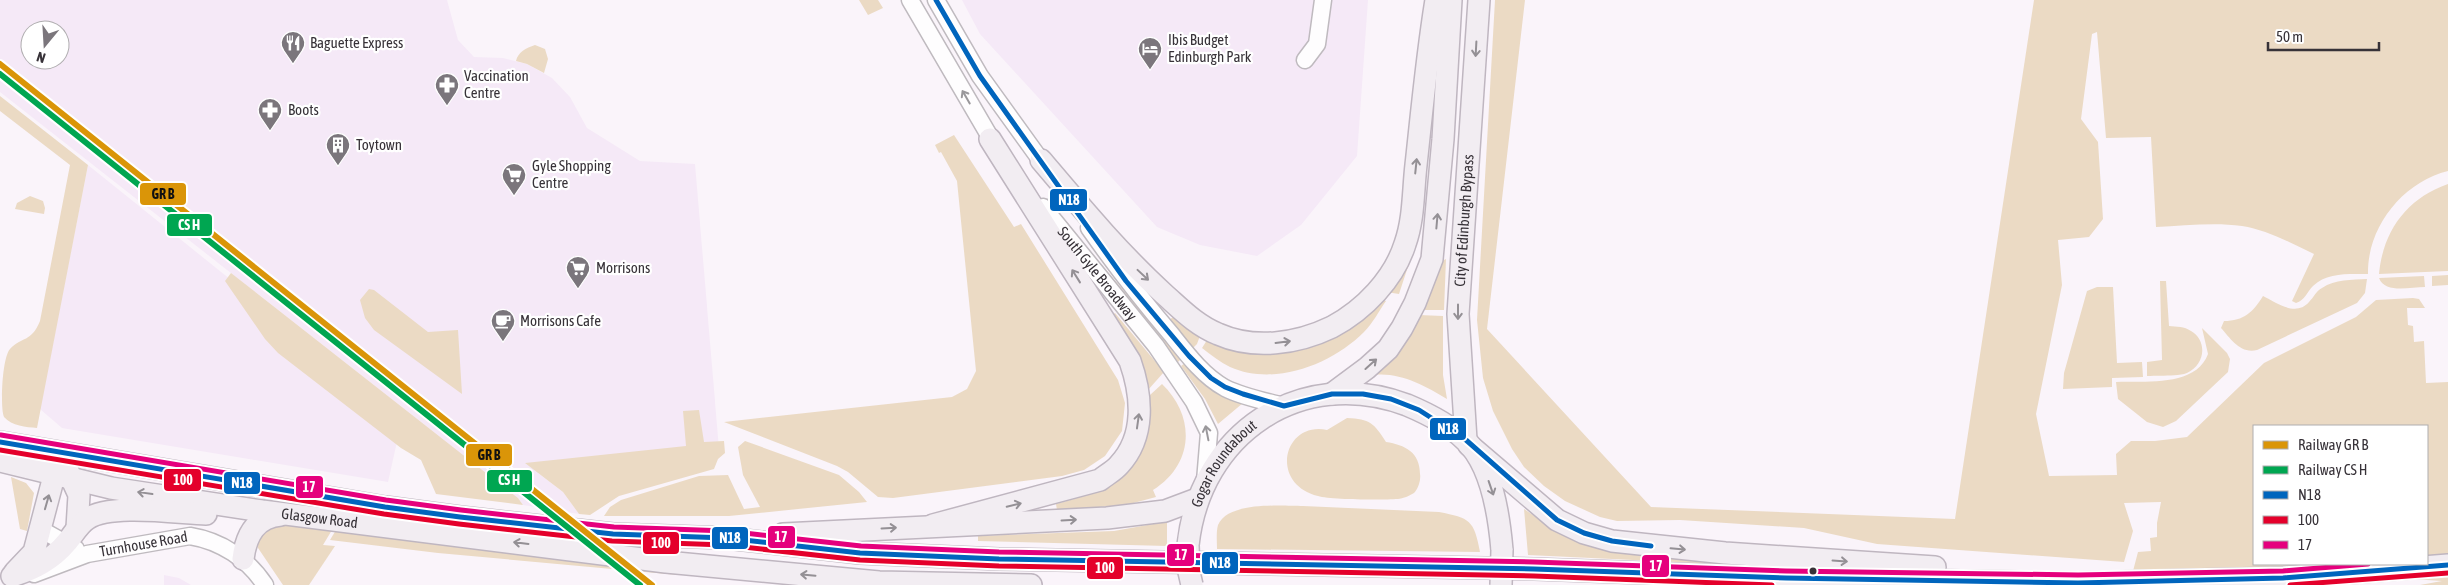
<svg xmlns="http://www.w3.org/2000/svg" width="2448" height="585" font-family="'Asap Condensed',sans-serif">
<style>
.built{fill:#f5e9f7;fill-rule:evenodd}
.green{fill:#ebdac4}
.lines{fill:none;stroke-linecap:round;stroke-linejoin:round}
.minor-casing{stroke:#bfbabf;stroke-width:19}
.major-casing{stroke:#bfb6c0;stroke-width:24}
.minor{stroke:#fefdfe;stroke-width:16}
.major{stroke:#f2edf2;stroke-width:21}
.major-bridge-casing{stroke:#bfb6c0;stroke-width:24;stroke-linecap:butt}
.major-bridge{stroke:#f2edf2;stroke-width:21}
.bus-1-casing{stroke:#fff;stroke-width:9}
.bus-2-casing{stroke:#fff;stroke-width:9}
.bus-3-casing{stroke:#fff;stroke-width:9}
.bus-1{stroke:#0065bd;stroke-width:5}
.bus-2{stroke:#e4002b;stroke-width:5}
.bus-3{stroke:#e5007d;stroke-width:5}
.rail-1-casing{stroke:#fff;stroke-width:10}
.rail-2-casing{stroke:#fff;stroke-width:10}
.rail-1{stroke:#da9508;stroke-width:6}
.rail-2{stroke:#00a651;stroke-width:6}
.oneway{stroke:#949095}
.oneway2{stroke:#9a989b}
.bus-dot{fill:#373238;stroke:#fff;stroke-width:2}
.labels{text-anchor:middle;stroke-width:4.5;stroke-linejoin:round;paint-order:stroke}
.poi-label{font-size:15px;fill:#373238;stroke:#fff;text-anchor:start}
.street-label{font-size:15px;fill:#373238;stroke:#fff}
.line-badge{stroke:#fff;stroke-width:2}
.badge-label{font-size:14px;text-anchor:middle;font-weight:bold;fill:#fff}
.pale-badge-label{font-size:14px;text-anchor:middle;font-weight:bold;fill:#111}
</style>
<rect width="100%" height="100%" fill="#faf4fa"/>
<path class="built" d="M 0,0 L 447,0 L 458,40 L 474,57 L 503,58 L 527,64 L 552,78 L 570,97 L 587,128 L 640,161 L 695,164 L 719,449 L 538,473 L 563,492 L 579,514 L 523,505 L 518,498 L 0,92 ZM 30,30 L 60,30 L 60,60 L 30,60 Z
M 962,0 L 1368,0 L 1357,156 L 1301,225 L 1257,256 L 1200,245 L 1157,227 L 980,34 Z
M 88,165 L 251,296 L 398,437 L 388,482 L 62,428 L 40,409 Z
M 164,575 L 179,578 L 191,585 L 164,585 Z"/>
<path class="green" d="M 859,0 L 878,0 L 883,8 L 868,15 Z
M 1495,0 L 1525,0 L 1487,329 L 1651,507 L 1955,519 L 2034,0 L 2448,0 L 2448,171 C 2403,182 2367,227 2368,274 C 2350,274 2327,272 2313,286 C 2307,292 2305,300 2296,303 L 2292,301 L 2314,254 C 2291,243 2267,230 2242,226 C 2213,222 2184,226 2156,227 L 2151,137 L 2106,138 L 2097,32 L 2092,34 L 2081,119 L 2098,142 L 2103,219 L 2089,237 L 2058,240 L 2062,285 L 2036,414 L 2049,476 L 2117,475 L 2116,454 L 2131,441 L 2155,441 L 2187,437 L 2264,363 L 2356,317 L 2376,300 L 2413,298 L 2419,299 L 2425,308 L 2407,308 L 2408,325 L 2413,326 L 2414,342 L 2424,341 L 2426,383 L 2448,382 L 2448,558 L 2427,559 L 2427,426 L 2254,426 L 2254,564 L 2351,564 L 2269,568 L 2133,571 L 2138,552 L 2151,551 L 2150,538 L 2157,537 L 2157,523 L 2161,502 L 2124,503 L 2133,531 L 2124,562 L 1877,544 L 1804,528 L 1680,520 L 1617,521 L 1600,517 L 1565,501 L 1544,486 L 1524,467 L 1512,449 L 1493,411 L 1483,378 L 1477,320 Z
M 535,45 L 545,49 L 548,59 L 544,73 L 527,64 L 516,61 C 518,52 526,48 535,45 Z
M 0,96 L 88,165 L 37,428 C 26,427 12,426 4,417 C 0,408 2,358 10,349 C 22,336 31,343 40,321 L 70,165 L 0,111 Z
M 954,135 L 1014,227 L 1021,224 L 1118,380 L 1125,403 L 1122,431 L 1105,456 L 1084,470 L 1062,476 L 893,498 L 878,497 L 848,472 L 837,466 L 724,422 L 952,397 L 967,389 L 976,371 L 957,181 L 941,152 L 939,153 L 935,145 Z
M 2448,184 L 2448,271 L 2379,274 C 2383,231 2407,198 2448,184 Z
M 30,196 L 43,201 L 45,208 L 44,214 L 15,209 L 17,203 Z
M 1418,236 L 1399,294 L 1380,291 Z
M 1076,238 L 1092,253 L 1181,359 L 1178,362 Z
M 1446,259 L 1444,310 L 1420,310 L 1438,263 Z
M 231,273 L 518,498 L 523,505 L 436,494 L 421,460 L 401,448 L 278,353 L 265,339 L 225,281 Z
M 2448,275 L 2448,285 L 2432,286 L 2432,276 Z
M 2424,276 L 2425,287 C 2410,287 2385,294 2379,278 Z
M 2367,279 L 2365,293 L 2357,303 L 2257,350 C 2240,354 2231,339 2221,328 L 2224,321 C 2244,321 2253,312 2263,296 C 2277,303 2296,317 2309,302 C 2314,297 2316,291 2322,288 C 2335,279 2352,280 2367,279 Z
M 2160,281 L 2166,281 L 2169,326 C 2177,327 2184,326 2191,331 C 2208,341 2205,365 2187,373 C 2176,377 2159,375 2147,376 L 2147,362 L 2162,360 Z
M 2097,287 L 2113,287 L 2117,363 L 2142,362 L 2143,377 L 2112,378 L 2112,387 L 2063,389 L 2064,373 L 2087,291 Z
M 369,289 L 374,290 L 428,332 L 458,330 L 462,394 L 374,330 L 365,318 L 360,300 Z
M 1376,297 L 1386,301 C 1379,311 1373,323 1364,332 C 1332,364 1275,387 1230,367 C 1220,362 1211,355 1202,348 L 1209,337 L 1279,347 Z
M 1115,313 L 1164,372 L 1148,390 L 1110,317 Z
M 1176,315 L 1201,333 L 1197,344 L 1193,348 L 1169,320 Z
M 1419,315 L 1443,316 L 1443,375 L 1447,399 C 1425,386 1400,372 1374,375 Z
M 2202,328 L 2227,353 L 2230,359 L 2228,372 L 2176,421 L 2163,427 L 2147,422 L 2118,399 L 2116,382 C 2145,381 2196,387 2208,354 Z
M 1185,363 L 1214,390 L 1243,403 L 1218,424 L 1205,399 L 1181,366 Z
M 1162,384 C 1196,417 1194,464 1153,490 L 1156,497 L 1126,505 L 1057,510 L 1056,504 L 1074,499 L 1101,487 L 1146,433 L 1150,417 L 1150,395 Z
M 699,410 L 704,442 L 724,441 L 725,453 L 718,459 L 714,469 L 619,496 L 590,515 L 579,514 L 563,492 L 525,463 L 686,446 L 683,411 Z
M 1347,418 C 1370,419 1374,423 1386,442 C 1405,445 1420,452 1420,474 C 1421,479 1419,487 1415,492 C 1412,495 1402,499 1398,499 C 1382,500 1331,500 1318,496 C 1268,483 1284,421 1327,430 Z
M 745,441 L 839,475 L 859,492 L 867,502 L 729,516 L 604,516 L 610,507 L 621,500 L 699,476 L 728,475 L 744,509 L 760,507 L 743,475 L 738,447 Z
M 11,477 L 26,483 L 34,493 L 27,531 L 20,529 Z
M 1303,506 L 1439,512 C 1470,518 1474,520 1480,552 L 1217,549 C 1217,542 1216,532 1218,525 C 1228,501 1282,506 1303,506 Z
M 1524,509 L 1551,527 L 1719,559 L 1718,564 L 1528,555 Z
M 1164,520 L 1167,522 L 1167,546 L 978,541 L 978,536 L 1114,531 L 1153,524 Z
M 296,525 L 332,530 L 323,545 L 335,546 L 309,585 L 283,585 L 256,545 L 261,531 L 274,526 Z
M 336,530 L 678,574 L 678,575 L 438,553 L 330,540 Z
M 2448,575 L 2448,585 L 2420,585 L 2442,581 L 2396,578 Z"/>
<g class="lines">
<g class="minor-casing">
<g id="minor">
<path d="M 910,0 L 997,149"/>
<path d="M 936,0 L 980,76 L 1047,169"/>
<path d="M 1305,60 L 1317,44 L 1323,0"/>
<path id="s1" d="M 1043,207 L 1156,346 L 1194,402 L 1209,433 L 1205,481"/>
<path d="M 1089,228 C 1115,265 1142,300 1171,334 C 1186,353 1203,376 1225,388 C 1243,397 1264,401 1284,406"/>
<path d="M 40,529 L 76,549"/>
<path id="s2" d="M 34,574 L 87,554 L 190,536 C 221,541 248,559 265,585"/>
</g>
</g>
<g class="major-casing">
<g id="major">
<path d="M 1041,160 C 1080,206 1119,253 1164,294 C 1181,309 1196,325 1218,334 C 1254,350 1297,344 1332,327 C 1364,310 1394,279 1405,244 C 1414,219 1413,191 1416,165 C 1422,110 1427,55 1436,0"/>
<path d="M 1332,394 L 1367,368 L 1388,349 L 1402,328 L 1415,303 L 1432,259 L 1443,139 L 1451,0"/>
<path id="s3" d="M 1466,440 L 1458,314 L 1479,0"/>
<path d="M 0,442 L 385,507 L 460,517 L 613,534 L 726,538 L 860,553 L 999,559 L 1534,569 L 1786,578 L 2078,583 L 2283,578 L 2448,565"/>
<path d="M 1469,445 L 1557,520 L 1584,533 L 1612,541 L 1725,553 L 1935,567"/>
<path id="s4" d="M 0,461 L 111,488 L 262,511 L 666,562 L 879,582 L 1031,585"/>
<path d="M 68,471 L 79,495 L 77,528"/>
<path d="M 933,525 L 1100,480 C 1106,475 1114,471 1119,465 C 1146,436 1142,395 1130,361 L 990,139"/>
<path d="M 783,534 L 1107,518 L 1165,511 L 1197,499"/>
<path id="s5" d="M 1188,545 C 1200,434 1300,365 1407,405 C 1426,413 1450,425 1465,440 C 1492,465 1499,515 1502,550"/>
<path d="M 243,559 C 246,535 256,517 281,515"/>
<path d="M 15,572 L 34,552 L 54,476 L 62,466"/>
<path d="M 12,576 C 34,569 52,560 67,542 C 74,534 78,525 87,519 C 110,503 177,513 206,514"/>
</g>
</g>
<use href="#minor" class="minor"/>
<use href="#major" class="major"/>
<g class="major-bridge-casing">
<path id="major-bridge" d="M 1188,545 L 1189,572 L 1192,585
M 1501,585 L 1502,550"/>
</g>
<use href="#major-bridge" class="major-bridge"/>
<g class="bus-1-casing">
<path id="bus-1" d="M 936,0 L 980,76 L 1126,281 L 1189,356 L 1211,378 L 1225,387 L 1243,394 L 1284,406 L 1332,394 L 1363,394 L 1391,399 L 1419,410 L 1466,440 L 1557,520 L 1584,533 L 1612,541 L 1651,546
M 0,442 L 385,507 L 460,517 L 613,534 L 726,538 L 860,553 L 999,559 L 1534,569 L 1786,578 L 2078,583 L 2283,578 L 2448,565"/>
</g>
<g class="bus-2-casing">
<path id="bus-2" d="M 0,450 L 384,514 L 459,524 L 612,541 L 725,545 L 860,560 L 999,566 L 1534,576 L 1772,585
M 2290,585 L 2448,573"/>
</g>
<g class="bus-3-casing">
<path id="bus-3" d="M 1,435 L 386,500 L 461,510 L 614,527 L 727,531 L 861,546 L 999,552 L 1534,562 L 1786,571 L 2078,575 L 2283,571 L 2368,564"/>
</g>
<use href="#bus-1" class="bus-1"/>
<use href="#bus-2" class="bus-2"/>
<use href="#bus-3" class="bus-3"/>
<g class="rail-1-casing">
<path id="rail-1" d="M 0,64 L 652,585"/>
</g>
<g class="rail-2-casing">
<path id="rail-2" d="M 0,74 L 640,585"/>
</g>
<use href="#rail-1" class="rail-1"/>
<use href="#rail-2" class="rail-2"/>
</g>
<defs><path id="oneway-shaft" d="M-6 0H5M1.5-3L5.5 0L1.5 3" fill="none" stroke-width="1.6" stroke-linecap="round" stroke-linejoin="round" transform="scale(1.25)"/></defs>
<g class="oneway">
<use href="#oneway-shaft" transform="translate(1476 49) rotate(93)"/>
<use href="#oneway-shaft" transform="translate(1416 166) rotate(-84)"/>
<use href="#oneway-shaft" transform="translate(1437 221) rotate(-85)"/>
<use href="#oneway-shaft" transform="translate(1143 275) rotate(43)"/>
<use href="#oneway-shaft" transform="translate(1076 276) rotate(-122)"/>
<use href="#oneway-shaft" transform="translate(1458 312) rotate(90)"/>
<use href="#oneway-shaft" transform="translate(1283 342) rotate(-7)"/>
<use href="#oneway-shaft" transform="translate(1371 364) rotate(-42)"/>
<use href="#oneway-shaft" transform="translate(1138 421) rotate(-82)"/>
<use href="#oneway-shaft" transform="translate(1491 488) rotate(71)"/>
<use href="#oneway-shaft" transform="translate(145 493) rotate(-172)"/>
<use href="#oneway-shaft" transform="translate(47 502) rotate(-74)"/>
<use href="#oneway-shaft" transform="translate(1014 505) rotate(-14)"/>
<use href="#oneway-shaft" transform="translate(1069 520) rotate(-3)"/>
<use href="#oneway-shaft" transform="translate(889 528) rotate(-3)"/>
<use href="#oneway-shaft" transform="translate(521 543) rotate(-173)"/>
<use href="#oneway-shaft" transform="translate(1678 549) rotate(5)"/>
<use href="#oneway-shaft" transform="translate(1840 561) rotate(4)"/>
<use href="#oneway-shaft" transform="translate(808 575) rotate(-175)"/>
</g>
<g class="oneway2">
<use href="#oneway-shaft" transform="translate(966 97) rotate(-120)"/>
<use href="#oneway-shaft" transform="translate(1207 433) rotate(-101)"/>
</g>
<defs>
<g id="restaurant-pin" transform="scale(1.25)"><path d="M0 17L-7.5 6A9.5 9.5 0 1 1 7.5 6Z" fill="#7b767c" stroke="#fff"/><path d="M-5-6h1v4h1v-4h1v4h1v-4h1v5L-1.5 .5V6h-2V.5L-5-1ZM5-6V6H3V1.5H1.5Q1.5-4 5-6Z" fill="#fff"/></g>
<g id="hotel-pin" transform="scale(1.25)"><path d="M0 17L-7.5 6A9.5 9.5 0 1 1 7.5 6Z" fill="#7b767c" stroke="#fff"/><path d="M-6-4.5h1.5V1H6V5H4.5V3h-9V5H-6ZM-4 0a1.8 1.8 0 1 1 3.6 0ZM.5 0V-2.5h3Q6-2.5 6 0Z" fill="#fff"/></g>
<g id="pharmacy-pin" transform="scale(1.25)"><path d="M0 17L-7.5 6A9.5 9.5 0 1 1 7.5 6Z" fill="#7b767c" stroke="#fff"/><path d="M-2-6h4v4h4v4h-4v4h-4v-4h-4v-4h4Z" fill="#fff"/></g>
<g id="building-pin" transform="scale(1.25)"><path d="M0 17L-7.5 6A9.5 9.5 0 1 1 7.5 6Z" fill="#7b767c" stroke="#fff"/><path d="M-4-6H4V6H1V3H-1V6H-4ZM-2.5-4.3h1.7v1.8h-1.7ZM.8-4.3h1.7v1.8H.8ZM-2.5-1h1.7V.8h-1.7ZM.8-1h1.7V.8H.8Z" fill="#fff"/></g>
<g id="supermarket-pin" transform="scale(1.25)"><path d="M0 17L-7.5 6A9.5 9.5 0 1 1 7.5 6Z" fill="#7b767c" stroke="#fff"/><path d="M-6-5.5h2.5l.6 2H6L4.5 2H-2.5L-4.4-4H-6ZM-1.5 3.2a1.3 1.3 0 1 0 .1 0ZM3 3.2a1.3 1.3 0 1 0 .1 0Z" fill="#fff"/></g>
<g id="cafe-pin" transform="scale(1.25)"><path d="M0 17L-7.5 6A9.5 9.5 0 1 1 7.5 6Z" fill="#7b767c" stroke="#fff"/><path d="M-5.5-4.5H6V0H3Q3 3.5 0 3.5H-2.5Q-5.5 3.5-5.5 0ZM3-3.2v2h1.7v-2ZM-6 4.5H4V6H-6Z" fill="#fff"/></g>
</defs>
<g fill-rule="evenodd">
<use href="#restaurant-pin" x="293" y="43"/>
<use href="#hotel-pin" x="1150" y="49"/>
<use href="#pharmacy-pin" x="447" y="85"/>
<use href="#pharmacy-pin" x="270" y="110"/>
<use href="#building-pin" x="338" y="145"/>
<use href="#supermarket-pin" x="514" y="175"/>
<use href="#supermarket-pin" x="578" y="268"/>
<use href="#cafe-pin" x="503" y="321"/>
</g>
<circle class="bus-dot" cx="1813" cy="571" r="4.5"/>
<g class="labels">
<g class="poi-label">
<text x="1168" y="45">Ibis Budget<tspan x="1168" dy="17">Edinburgh Park</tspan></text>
<text x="310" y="48">Baguette Express</text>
<text x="464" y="81">Vaccination<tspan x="464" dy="17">Centre</tspan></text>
<text x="288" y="115">Boots</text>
<text x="356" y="150">Toytown</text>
<text x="532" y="171">Gyle Shopping<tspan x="532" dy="17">Centre</tspan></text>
<text x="596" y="273">Morrisons</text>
<text x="520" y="326">Morrisons Cafe</text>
</g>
<g class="street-label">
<text dy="5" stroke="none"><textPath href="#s3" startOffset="220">City of Edinburgh Bypass</textPath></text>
<text dy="5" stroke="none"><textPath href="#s1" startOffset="86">South Gyle Broadway</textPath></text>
<text dy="5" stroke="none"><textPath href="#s5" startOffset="91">Gogar Roundabout</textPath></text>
<text dy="5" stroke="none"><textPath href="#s4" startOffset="325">Glasgow Road</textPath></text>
<text dy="5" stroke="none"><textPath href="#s2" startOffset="114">Turnhouse Road</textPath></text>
</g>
</g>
<g class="line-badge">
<rect x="139" y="182" width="48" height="24" rx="5" fill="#da9508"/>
<rect x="1049" y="188" width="39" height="24" rx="5" fill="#0065bd"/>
<rect x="166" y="213" width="47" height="24" rx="5" fill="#00a651"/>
<rect x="1429" y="417" width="38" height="24" rx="5" fill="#0065bd"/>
<rect x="465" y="443" width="48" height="24" rx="5" fill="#da9508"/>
<rect x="163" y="468" width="39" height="24" rx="5" fill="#e4002b"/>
<rect x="486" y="469" width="47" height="24" rx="5" fill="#00a651"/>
<rect x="223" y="471" width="38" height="24" rx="5" fill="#0065bd"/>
<rect x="295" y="475" width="29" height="24" rx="5" fill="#e5007d"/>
<rect x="767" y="525" width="29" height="24" rx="5" fill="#e5007d"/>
<rect x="711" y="526" width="38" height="24" rx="5" fill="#0065bd"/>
<rect x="642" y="531" width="38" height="24" rx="5" fill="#e4002b"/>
<rect x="1166" y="543" width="29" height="24" rx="5" fill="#e5007d"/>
<rect x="1201" y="551" width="38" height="24" rx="5" fill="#0065bd"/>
<rect x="1641" y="554" width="29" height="24" rx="5" fill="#e5007d"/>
<rect x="1086" y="556" width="38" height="24" rx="5" fill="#e4002b"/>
</g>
<g class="badge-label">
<text x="1069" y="205">N18</text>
<text x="189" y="230">CS H</text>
<text x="1448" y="434">N18</text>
<text x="183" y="485">100</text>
<text x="509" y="485">CS H</text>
<text x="242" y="488">N18</text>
<text x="309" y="492">17</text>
<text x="781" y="542">17</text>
<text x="730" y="543">N18</text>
<text x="661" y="548">100</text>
<text x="1181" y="560">17</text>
<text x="1220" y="568">N18</text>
<text x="1656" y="571">17</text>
<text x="1105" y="573">100</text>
</g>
<g class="pale-badge-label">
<text x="163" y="199">GR B</text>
<text x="489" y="460">GR B</text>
</g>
<rect x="2253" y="425" width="175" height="140" fill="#ffffff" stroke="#afadaf"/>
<rect x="2263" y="441" width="25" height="8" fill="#da9508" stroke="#afadaf"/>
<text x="2298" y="450" font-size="15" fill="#373238">Railway GR B</text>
<rect x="2263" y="466" width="25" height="8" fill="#00a651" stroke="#afadaf"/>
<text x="2298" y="475" font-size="15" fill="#373238">Railway CS H</text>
<rect x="2263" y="491" width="25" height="8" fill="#0065bd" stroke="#afadaf"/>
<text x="2298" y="500" font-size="15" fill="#373238">N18</text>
<rect x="2263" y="516" width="25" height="8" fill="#e4002b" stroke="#afadaf"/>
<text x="2298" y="525" font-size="15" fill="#373238">100</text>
<rect x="2263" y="541" width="25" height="8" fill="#e5007d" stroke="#afadaf"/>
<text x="2298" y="550" font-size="15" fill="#373238">17</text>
<g transform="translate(45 45) rotate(198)"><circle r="24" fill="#ffffff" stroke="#afadaf"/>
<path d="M0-4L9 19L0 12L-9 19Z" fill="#7b767c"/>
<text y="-8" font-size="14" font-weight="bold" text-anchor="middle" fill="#373238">N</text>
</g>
<path d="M2268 42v8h111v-8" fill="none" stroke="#373238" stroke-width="2.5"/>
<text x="2276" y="42" font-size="15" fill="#373238" stroke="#ffffff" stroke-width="4" paint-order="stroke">50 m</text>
</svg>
